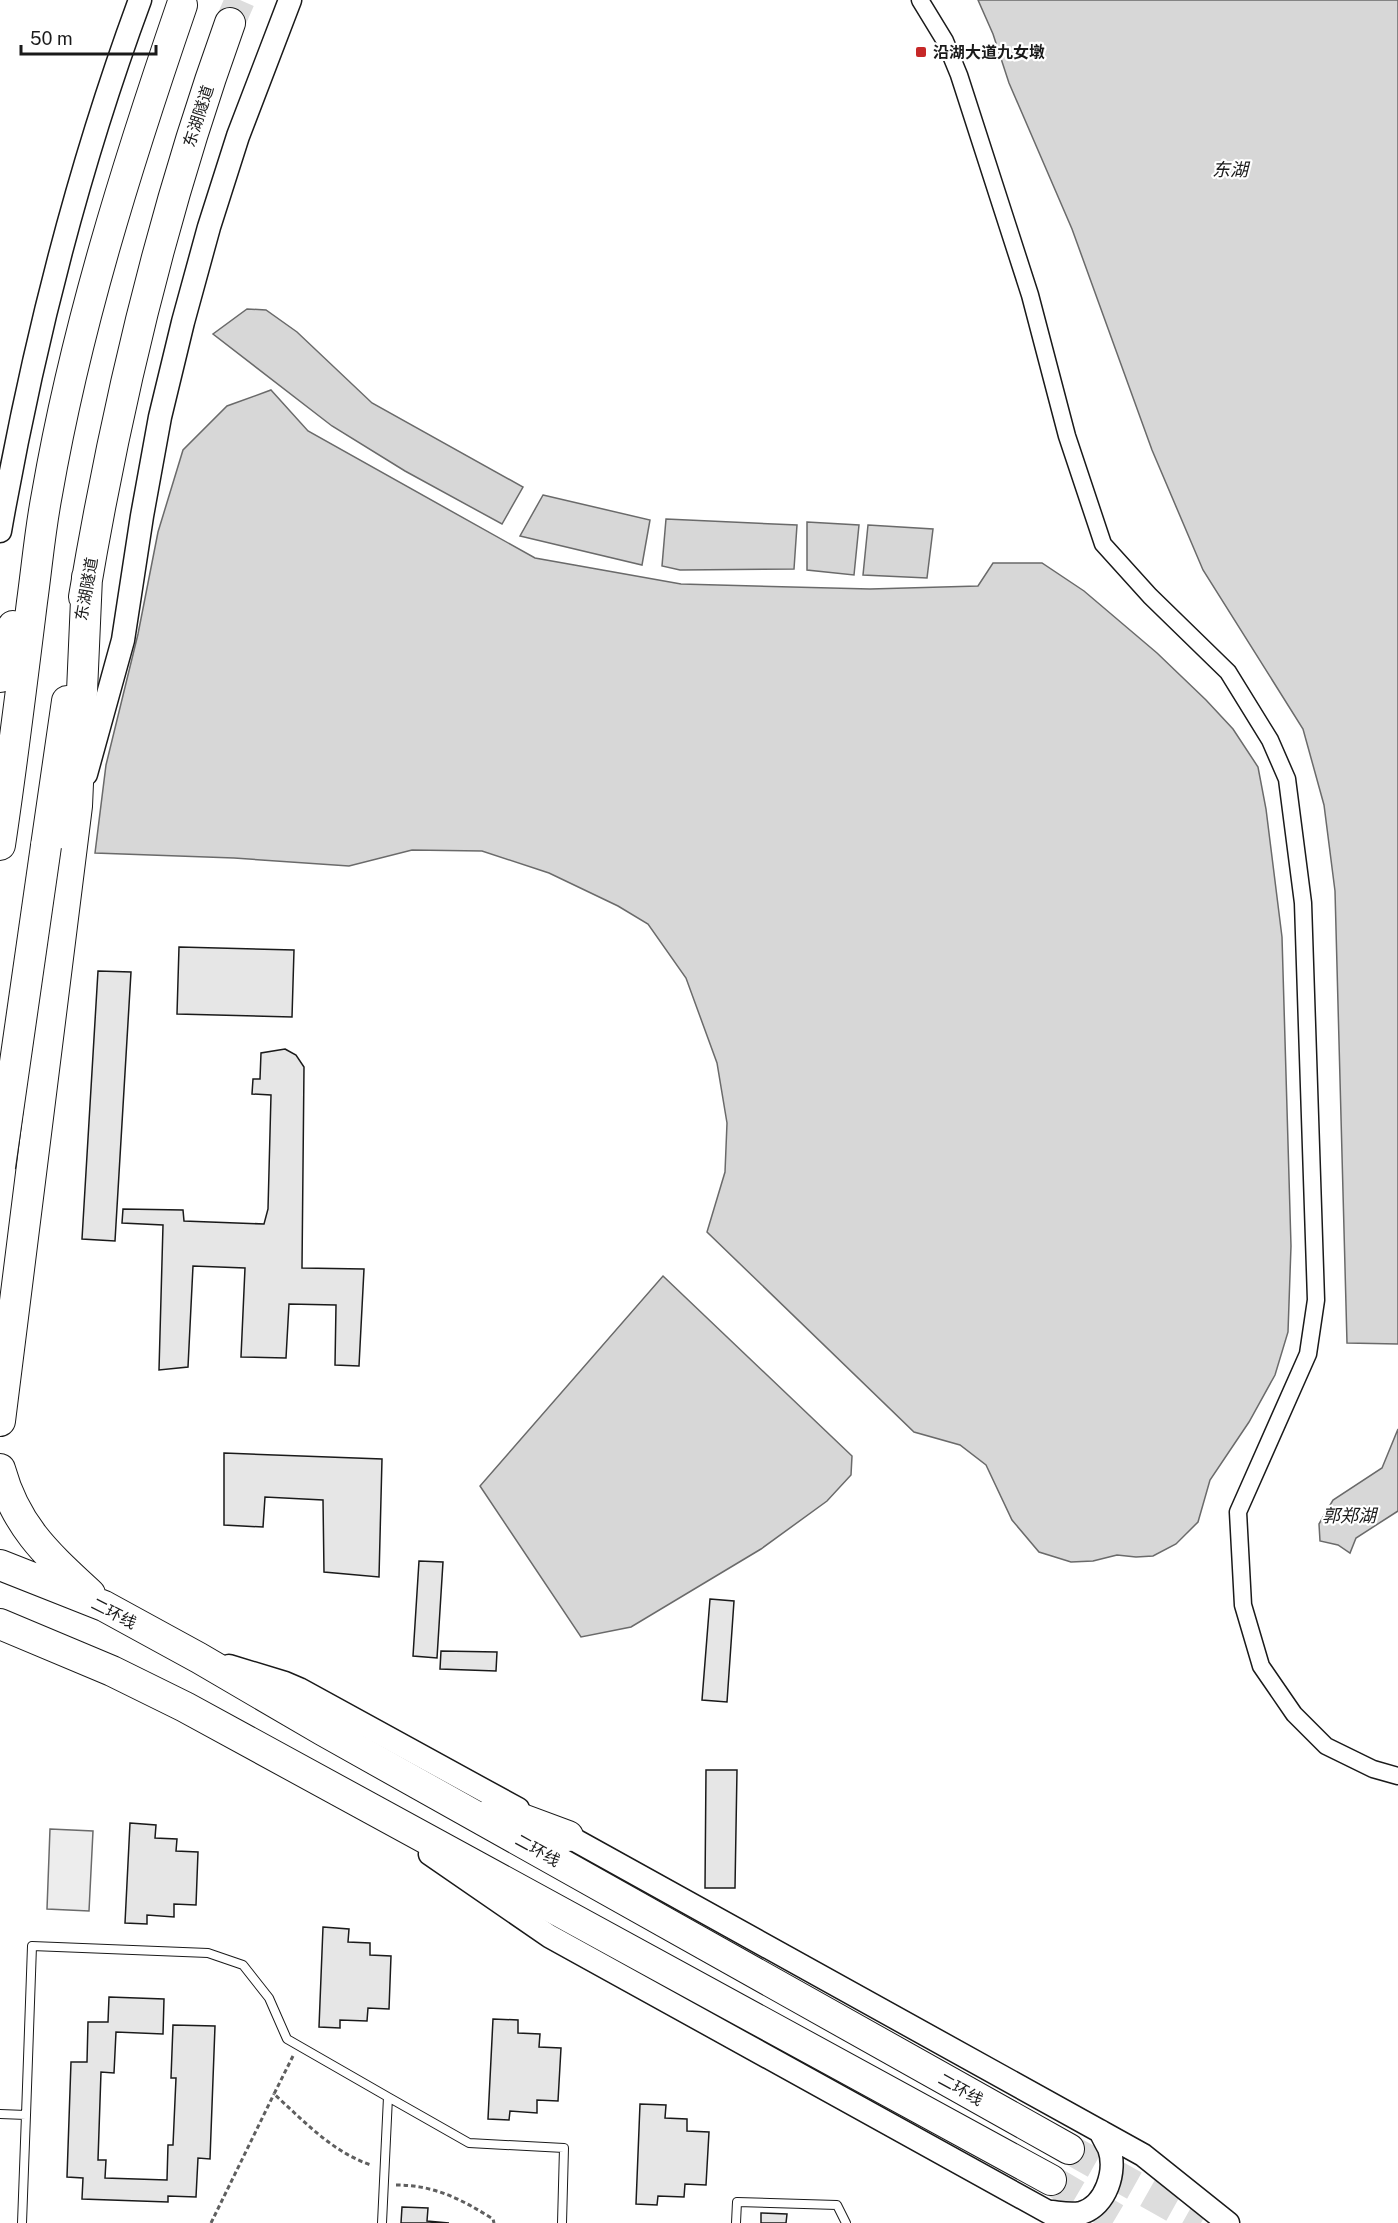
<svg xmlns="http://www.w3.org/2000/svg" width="1398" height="2223" font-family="'Public Sans','Noto Sans SC',sans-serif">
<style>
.built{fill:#ededed;stroke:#6a6a6a;stroke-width:1.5}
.water{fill:#d7d7d7;stroke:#6a6a6a;stroke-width:1.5}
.building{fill:#e6e6e6;stroke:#1a1a1a;stroke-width:1.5}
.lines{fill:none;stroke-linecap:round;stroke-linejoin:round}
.highway-tunnel{stroke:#ddd;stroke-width:30;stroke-dasharray:30 15;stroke-linecap:butt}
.lane-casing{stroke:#1a1a1a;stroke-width:10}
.street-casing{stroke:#1a1a1a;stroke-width:19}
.secondary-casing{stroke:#1a1a1a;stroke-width:25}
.highway-casing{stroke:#1a1a1a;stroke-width:32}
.path{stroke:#5f5f5f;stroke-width:3;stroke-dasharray:4.5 3;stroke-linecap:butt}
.lane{stroke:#fff;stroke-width:8}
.street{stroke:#fff;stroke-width:16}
.secondary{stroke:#fff;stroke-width:22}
.highway{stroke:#fff;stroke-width:30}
.highway-bridge-casing{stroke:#1a1a1a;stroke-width:32;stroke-linecap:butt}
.highway-bridge{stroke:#fff;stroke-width:30}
.poi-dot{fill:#c62828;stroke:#fff;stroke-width:2}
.labels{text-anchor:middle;stroke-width:4.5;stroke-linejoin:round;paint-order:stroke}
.poi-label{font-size:16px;font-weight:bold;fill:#1a1a1a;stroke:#fff;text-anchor:start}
.street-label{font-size:16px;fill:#1a1a1a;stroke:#fff}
.water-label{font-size:18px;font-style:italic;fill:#1a1a1a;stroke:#fff}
</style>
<rect width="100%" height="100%" fill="#fff"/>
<path class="built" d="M 50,1829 L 93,1831 L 89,1911 L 47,1909 Z"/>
<path class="water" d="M 978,0 L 1398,0 L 1398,1344 L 1347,1343 L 1335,891 L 1324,805 L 1303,729 L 1203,570 L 1152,450 L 1072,229 L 1009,83 L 993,34 Z
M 247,309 L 266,310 L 297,332 L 372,403 L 523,487 L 502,524 L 405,471 L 332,426 L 213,334 Z
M 271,390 L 308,431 L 535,558 L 681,584 L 870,589 L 978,586 L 993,563 L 1042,563 L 1084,591 L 1157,653 L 1206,700 L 1233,729 L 1258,767 L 1266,809 L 1282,937 L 1291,1246 L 1288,1332 L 1275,1375 L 1249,1422 L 1210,1480 L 1198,1522 L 1176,1544 L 1153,1556 L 1136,1557 L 1117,1555 L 1093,1561 L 1071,1562 L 1039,1552 L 1012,1520 L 986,1465 L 960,1445 L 914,1432 L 707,1232 L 725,1172 L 727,1123 L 717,1063 L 686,978 L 648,924 L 618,906 L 549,873 L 482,851 L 412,850 L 349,866 L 234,858 L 95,853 L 106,765 L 138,634 L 158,532 L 183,450 L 227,406 Z
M 543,495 L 650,520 L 642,565 L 520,536 Z
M 666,519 L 797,525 L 794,569 L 680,570 L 662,566 Z
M 807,522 L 859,525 L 854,575 L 807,570 Z
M 868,525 L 933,529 L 927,578 L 863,575 Z
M 663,1276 L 852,1456 L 851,1475 L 827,1501 L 761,1549 L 631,1627 L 581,1637 L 480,1486 Z
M 1398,1429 L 1398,1511 L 1356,1538 L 1350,1553 L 1338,1545 L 1320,1541 L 1319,1524 L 1333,1500 L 1382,1468 Z"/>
<path class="building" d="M 179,947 L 294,950 L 292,1017 L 177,1014 Z
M 98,971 L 131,972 L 115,1241 L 82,1239 Z
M 285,1049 L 296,1055 L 304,1067 L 302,1268 L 364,1269 L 359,1366 L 335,1365 L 336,1305 L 289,1304 L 286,1358 L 241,1357 L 245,1268 L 193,1266 L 188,1367 L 159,1370 L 163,1225 L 122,1223 L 123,1209 L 183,1210 L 184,1221 L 264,1224 L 268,1209 L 271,1095 L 252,1094 L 253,1079 L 260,1079 L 261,1053 Z
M 224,1453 L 382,1459 L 379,1577 L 324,1572 L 323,1500 L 265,1497 L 263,1527 L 224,1525 Z
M 419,1561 L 443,1562 L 437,1658 L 413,1656 Z
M 710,1599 L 734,1601 L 727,1702 L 702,1700 Z
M 441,1651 L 497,1652 L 496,1671 L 440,1669 Z
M 706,1770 L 737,1770 L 735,1888 L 705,1888 Z
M 130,1823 L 156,1825 L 155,1838 L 177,1839 L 176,1851 L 198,1852 L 196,1905 L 174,1904 L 174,1917 L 147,1915 L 147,1924 L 125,1923 Z
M 323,1927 L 349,1929 L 348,1942 L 370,1943 L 370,1955 L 391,1956 L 389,2009 L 368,2008 L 367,2021 L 340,2020 L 340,2028 L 319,2027 Z
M 109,1997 L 164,1999 L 163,2034 L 116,2032 L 114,2073 L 101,2072 L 98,2160 L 106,2160 L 105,2178 L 167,2180 L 168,2145 L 173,2145 L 176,2078 L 171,2078 L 173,2025 L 215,2026 L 210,2159 L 198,2158 L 196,2197 L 168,2196 L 168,2202 L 82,2199 L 83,2178 L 67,2177 L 71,2062 L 87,2062 L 88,2022 L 108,2022 Z
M 493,2019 L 518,2020 L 518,2033 L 540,2034 L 539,2047 L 561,2048 L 558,2101 L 537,2100 L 537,2113 L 510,2111 L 509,2120 L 488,2119 Z
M 640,2104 L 666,2105 L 665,2118 L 687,2119 L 687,2131 L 709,2132 L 706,2185 L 685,2184 L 684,2197 L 658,2196 L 657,2205 L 636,2204 Z
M 402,2207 L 428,2208 L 427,2221 L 449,2223 L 401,2223 Z
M 761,2213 L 787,2214 L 786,2223 L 761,2223 Z"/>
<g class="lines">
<path class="highway-tunnel" d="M 230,23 L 240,0
M 1069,2149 L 1201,2223
M 1051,2180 L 1124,2223"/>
<g class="lane-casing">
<path id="lane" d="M 388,2097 L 469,2143 L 564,2148 L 562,2223
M 0,2114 L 26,2115 L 22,2223
M 26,2115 L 32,1946 L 208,1953 L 243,1965 L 269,1998 L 287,2039 L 388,2097 L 382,2223
M 736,2223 L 737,2202 L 837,2205 L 846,2223"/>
</g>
<g class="street-casing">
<path id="street" d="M 920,0 L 945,41 L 959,75 L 1030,295 L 1067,436 L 1103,544 L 1150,596 L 1228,672 L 1270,740 L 1287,779 L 1303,903 L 1316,1300 L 1308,1354 L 1238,1512 L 1243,1605 L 1261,1666 L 1294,1714 L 1326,1746 L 1373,1769 L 1398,1776"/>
</g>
<g class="secondary-casing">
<path id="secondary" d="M 0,531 C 32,350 76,173 140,0
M 86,774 L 123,640 L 142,516 L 160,417 L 183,322 L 209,227 L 238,136 L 290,0
M 229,1666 L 285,1683 L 299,1689 L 518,1809
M 555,1829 L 1143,2155 L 1228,2223
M 430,1854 L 549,1936 L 1068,2223
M 1052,2212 C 1061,2213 1071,2215 1081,2213 C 1106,2206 1117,2171 1109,2148 C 1106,2143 1103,2137 1100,2131"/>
</g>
<g class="highway-casing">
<path id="highway" d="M 84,597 C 117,401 163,209 230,23
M 0,677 L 13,626
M 0,845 C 12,765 22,683 32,602 C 37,566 40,530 47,494 C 76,327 127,165 182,5
M 46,846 L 67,701
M 0,1421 L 77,806 L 87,577
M 0,1469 C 16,1527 47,1554 90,1594
M 0,1565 L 104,1606 L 199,1658 L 324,1731 L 1069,2149
M 0,1624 L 112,1671 L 185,1707 L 1051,2180
M 495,1809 L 568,1836"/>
</g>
<path class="path" d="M 293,2056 L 274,2094 C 304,2121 332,2152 371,2165
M 396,2185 C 434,2185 461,2199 493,2219 L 494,2223
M 211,2223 L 274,2094"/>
<use href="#lane" class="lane"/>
<use href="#street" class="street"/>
<use href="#secondary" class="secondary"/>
<use href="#highway" class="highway"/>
<g class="highway-bridge-casing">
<path id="highway-bridge" d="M 0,1167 L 46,846"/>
</g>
<use href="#highway-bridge" class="highway-bridge"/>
</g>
<rect class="poi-dot" x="915" y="46" width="12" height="12" rx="3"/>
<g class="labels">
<g class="poi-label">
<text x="933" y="58">沿湖大道九女墩</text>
</g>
<g class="street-label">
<text transform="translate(198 116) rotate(-72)" y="6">东湖隧道</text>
<text transform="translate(86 589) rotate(-80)" y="6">东湖隧道</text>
<text transform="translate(114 1613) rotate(27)" y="6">二环线</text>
<text transform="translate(538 1850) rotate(29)" y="6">二环线</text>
<text transform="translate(961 2089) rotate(29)" y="6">二环线</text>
</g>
<g class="water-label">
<text x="1230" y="176">东湖</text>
<text x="1349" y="1522">郭郑湖</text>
</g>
</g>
<path d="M21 45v9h135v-9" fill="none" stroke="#1a1a1a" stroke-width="3"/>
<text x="30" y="45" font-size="18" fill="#1a1a1a" stroke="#ffffff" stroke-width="4.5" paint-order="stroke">50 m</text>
</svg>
